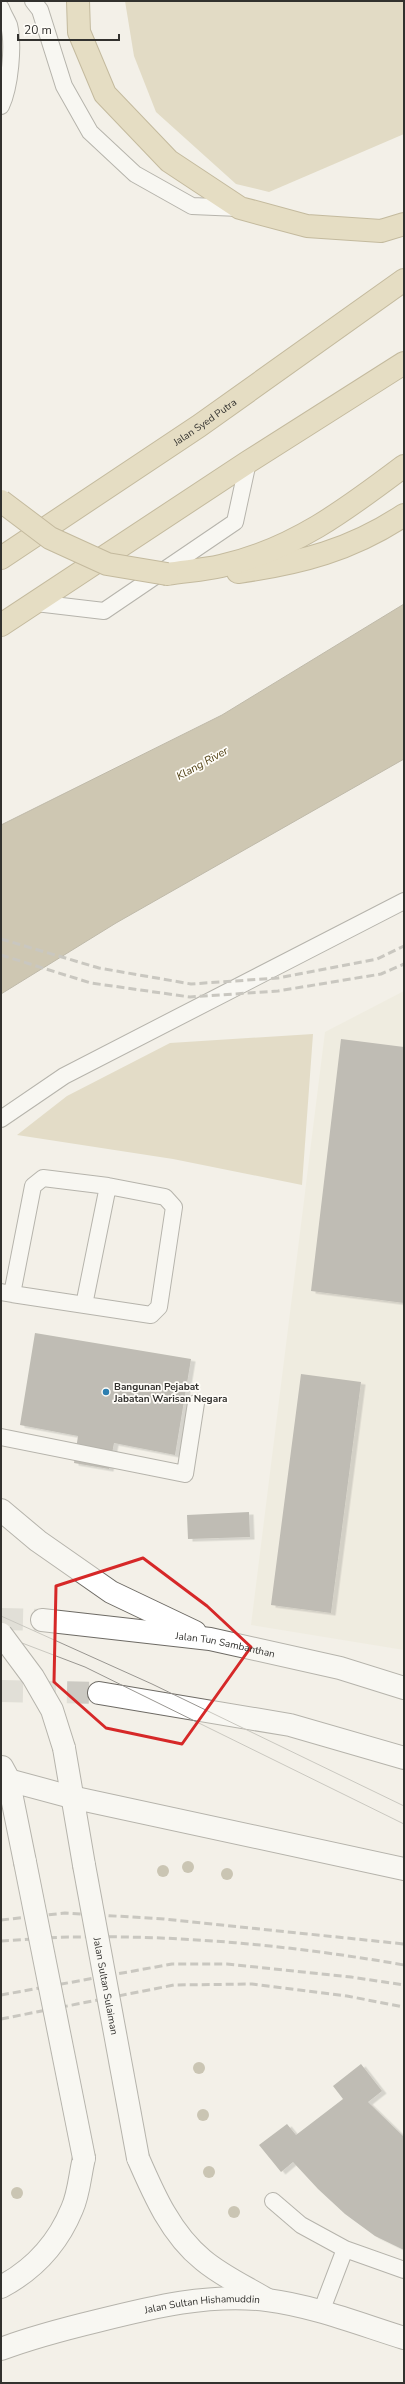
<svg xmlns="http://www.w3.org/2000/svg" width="405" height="2384" font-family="'Nunito Sans',sans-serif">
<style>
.built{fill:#ece6d7}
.green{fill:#d0c3a1}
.forest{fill:#cec09c}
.water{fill:#a39572;stroke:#81775e}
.building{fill:#807d76;filter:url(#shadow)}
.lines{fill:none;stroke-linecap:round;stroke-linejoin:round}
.secondary-tunnel{stroke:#cccac3;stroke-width:22;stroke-dasharray:22 11;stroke-linecap:butt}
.lane-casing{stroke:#6d6a64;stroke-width:18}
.secondary-casing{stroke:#6d6a64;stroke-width:24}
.primary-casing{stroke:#8b7845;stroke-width:24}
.lane{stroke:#fff;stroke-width:16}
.secondary{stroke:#fff;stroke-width:22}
.primary{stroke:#d6c597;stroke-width:22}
.tram{stroke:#989590;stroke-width:1}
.rail{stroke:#989590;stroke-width:3;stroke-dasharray:8 4;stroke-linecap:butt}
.secondary-bridge-casing{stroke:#6d6a64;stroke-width:24;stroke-linecap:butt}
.primary-bridge-casing{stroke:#8b7845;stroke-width:24;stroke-linecap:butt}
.secondary-bridge{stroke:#fff;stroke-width:22}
.primary-bridge{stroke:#d6c597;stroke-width:22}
.tree{fill:#9a9074}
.marked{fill:none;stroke:#d62828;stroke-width:3;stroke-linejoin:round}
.poi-dot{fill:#2e7fb0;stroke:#fffdf8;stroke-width:1.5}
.labels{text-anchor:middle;stroke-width:3.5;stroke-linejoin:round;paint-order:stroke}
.street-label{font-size:10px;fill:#32312e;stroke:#fffdf8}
.poi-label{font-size:10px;font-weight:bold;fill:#32312e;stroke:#fffdf8;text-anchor:start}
.water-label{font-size:11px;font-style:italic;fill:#4f3f12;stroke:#fffdf8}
</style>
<defs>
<filter id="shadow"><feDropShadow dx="4.5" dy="2.5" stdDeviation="0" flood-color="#0004"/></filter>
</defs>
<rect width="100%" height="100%" fill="#f3f0e8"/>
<path class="built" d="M 404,991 L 404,1650 L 251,1625 L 325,1032 Z"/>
<path class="green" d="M 313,1034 L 302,1185 L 173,1159 L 17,1135 L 67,1096 L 170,1043 Z"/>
<path class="forest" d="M 125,1 L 404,1 L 404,134 L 269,192 L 236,184 L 156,112 L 134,56 Z"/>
<path class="water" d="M 404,604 L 404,759 L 116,923 L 1,994 L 1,825 L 222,715 Z"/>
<path class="building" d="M 341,1039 L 404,1047 L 404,1303 L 311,1291 Z
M 35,1333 L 191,1359 L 175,1455 L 114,1443 L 109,1469 L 74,1463 L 78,1436 L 20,1425 Z
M 301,1374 L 361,1382 L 331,1613 L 271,1605 Z
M 249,1512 L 250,1537 L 188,1539 L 187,1515 Z
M 361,2064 L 382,2091 L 368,2102 L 404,2137 L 404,2250 L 375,2236 L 345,2214 L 318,2189 L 293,2162 L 281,2172 L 259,2145 L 287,2124 L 296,2135 L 343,2099 L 333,2086 Z"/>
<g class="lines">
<path class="secondary-tunnel" d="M 1,1619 L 42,1620
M 1,1691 L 99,1693"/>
<g class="lane-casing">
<path id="lane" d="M 33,1 L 40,10 L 64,86 L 90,132 L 135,174 L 192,206 L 239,208
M 1,8 C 3,14 7,20 9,25 C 14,45 10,87 1,106
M 36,603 L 104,611 L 235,522 L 248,462
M 1,1119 L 64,1076 L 404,901
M 1,1292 L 12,1294 L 151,1315 L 159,1307 L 174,1207 L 165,1197 L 108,1186 L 43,1178 L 33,1186 L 12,1294
M 84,1305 L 108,1186
M 1,1437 L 185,1474 L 196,1403
M 273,2201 L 301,2225 L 345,2249
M 321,2312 L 345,2249 L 404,2270"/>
</g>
<g class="secondary-casing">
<g id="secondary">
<path d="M 1,1510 L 38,1541 L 111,1592 L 195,1632"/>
<path id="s1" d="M 42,1620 L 210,1639 L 340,1668 L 404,1688"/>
<path d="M 99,1693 L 290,1725 L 404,1758"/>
<path d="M 64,1748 L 84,1865"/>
<path d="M 2,1767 L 8,1778 L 25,1862"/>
<path d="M 1,1778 L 71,1797 L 404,1869"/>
<path d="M 138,2158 C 154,2195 171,2234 203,2260 C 222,2276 246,2287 266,2299"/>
<path d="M 1,2287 C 33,2270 58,2243 72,2209 C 79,2194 80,2174 84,2158"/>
<path id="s2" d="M 1,2349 C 33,2337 64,2329 97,2321 C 153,2307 209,2293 267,2300 C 314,2306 359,2324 404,2338"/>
</g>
</g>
<g class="primary-casing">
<g id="primary">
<path d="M 78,1 L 79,32 L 105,94 L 169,161 L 240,208 L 307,226 L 381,231 L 404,224"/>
<path id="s3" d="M 1,558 L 199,426 L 404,280"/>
<path d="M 238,572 C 301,563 351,550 404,515"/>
<path d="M 167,574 C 185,571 204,570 221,566 C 293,550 347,509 404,466"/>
<path d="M 1,625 L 248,462 L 404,363"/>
</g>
</g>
<use href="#lane" class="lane"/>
<use href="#secondary" class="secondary"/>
<use href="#primary" class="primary"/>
<path class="tram" d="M 1,1616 L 152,1684 L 404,1806
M 1,1635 L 85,1667 L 404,1824"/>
<path class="rail" d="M 1,939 L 99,968 L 191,984 L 278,978 L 377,959 L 404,946
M 1,955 L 91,983 L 190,997 L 278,991 L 381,974 L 404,964
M 1,1920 L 65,1913 L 164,1919 L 404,1944
M 1,1941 C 25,1940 50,1937 74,1937 C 184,1935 296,1946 404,1965
M 1,1995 L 172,1964 L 227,1964 L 351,1977 L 404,1985
M 1,2019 L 174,1985 L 252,1984 L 347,1996 L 404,2007"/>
<g class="secondary-bridge-casing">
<g id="secondary-bridge">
<path d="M 1,1634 L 33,1677 L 52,1710 L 64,1748"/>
<path d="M 25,1862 L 84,2158"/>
<path id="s4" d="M 84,1865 L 138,2158"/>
</g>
</g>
<g class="primary-bridge-casing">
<path id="primary-bridge" d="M 1,501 L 50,538 L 107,564 L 167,574"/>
</g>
<use href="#secondary-bridge" class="secondary-bridge"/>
<use href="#primary-bridge" class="primary-bridge"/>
</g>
<g class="tree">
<circle cx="188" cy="1867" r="6"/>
<circle cx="163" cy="1871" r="6"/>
<circle cx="227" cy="1874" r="6"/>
<circle cx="199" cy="2068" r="6"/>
<circle cx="203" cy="2115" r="6"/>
<circle cx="209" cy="2172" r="6"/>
<circle cx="17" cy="2193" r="6"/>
<circle cx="234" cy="2212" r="6"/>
</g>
<path d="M0 0H405V2384H0ZM 143,1558 L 207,1606 L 251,1647 L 182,1744 L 106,1728 L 54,1682 L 56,1586 Z" fill="#f3f0e8" fill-opacity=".55" fill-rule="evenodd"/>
<path class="marked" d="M 143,1558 L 207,1606 L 251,1647 L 182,1744 L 106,1728 L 54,1682 L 56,1586 Z"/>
<circle class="poi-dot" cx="106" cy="1392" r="4"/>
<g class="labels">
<g class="street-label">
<text dy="4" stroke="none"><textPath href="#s3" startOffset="245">Jalan Syed Putra</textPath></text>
<text dy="4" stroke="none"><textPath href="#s1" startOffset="185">Jalan Tun Sambanthan</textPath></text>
<text dy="4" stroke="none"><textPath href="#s4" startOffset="123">Jalan Sultan Sulaiman</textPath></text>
<text dy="4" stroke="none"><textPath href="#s2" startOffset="207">Jalan Sultan Hishamuddin</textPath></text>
</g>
<g class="poi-label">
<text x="114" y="1390">Bangunan Pejabat<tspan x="114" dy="12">Jabatan Warisan Negara</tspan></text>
</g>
<g class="water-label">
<text transform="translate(202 763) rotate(-29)" y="4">Klang River</text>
</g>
</g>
<rect width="405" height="2384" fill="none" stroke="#32312e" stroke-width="4"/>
<path d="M18 34v6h101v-6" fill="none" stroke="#32312e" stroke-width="2"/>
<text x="24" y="34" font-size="12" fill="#32312e" stroke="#fffdf8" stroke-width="3" paint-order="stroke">20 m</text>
</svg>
